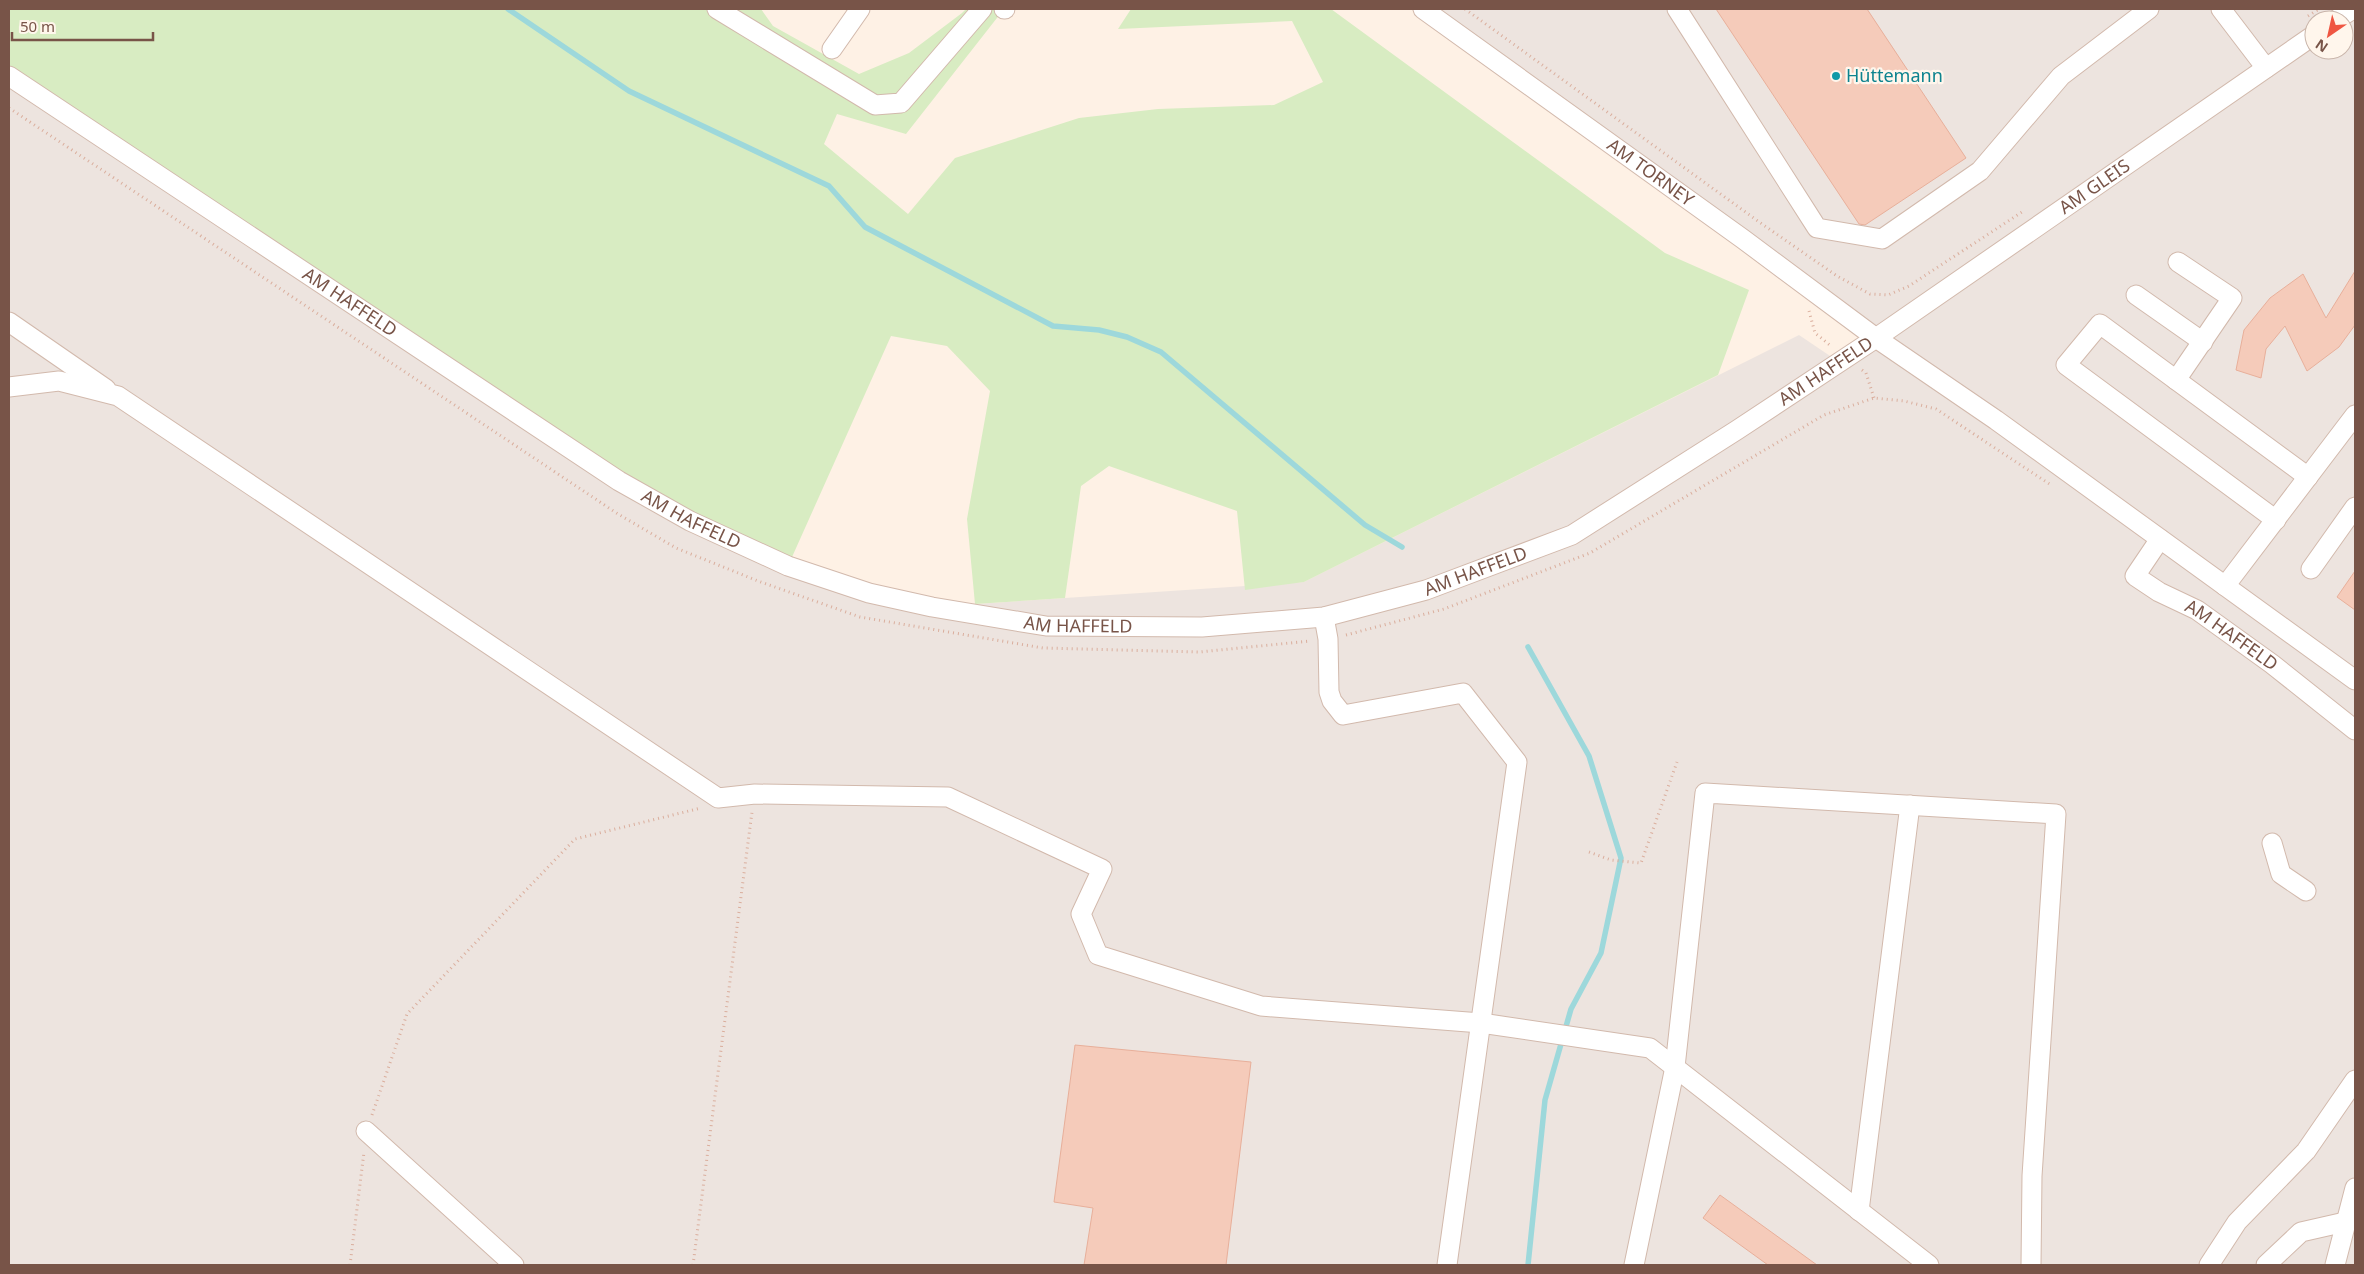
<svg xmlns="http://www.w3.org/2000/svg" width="2364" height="1274" font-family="'Noto Sans',sans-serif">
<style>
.industrial{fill:#ede4df;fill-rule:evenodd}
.green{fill:#d8ecc2}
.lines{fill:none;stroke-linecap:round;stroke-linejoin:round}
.stream{stroke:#9dd8db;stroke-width:5.5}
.building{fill:#f5cbba;stroke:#e8af9a}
.minor-casing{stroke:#d2b9ac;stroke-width:21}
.path{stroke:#daae9d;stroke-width:3;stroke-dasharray:1 4;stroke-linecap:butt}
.minor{stroke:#fff;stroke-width:19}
.culture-dot{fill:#0f9aa8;stroke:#fff6ec;stroke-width:2}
.labels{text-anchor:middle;stroke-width:4.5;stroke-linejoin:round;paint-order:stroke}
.culture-label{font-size:18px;fill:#0d838f;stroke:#fff6ec;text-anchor:start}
.street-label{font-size:18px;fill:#785448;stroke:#fff6ec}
</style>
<rect width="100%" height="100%" fill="#fef1e5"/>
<path class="industrial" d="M 1423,9 L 2355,9 L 2355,1265 L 9,1265 L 9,76 L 773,561 L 932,607 L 1304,582 L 1799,335 L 1839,362 L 1875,338 ZM 2314,20 L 2344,20 L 2344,50 L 2314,50 Z"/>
<path class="green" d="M 9,9 L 761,9 L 773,26 L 859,74 L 909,53 L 962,13 L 966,9 L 1004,9 L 906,134 L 837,114 L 824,144 L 908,214 L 955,158 L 1079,118 L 1158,109 L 1274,105 L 1323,82 L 1292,21 L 1118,29 L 1131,9 L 1331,9 L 1665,253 L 1749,290 L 1718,375 L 1304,582 L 1245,590 L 1237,511 L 1109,466 L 1081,486 L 1065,598 L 975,604 L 967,519 L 990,391 L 947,346 L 891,336 L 788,566 L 690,521 L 9,76 Z"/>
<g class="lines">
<path class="stream" d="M 508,9 L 629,91 L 829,186 L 865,227 L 1053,326 L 1099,330 L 1127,337 L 1161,352 L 1365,525 L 1402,547
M 1528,647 L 1589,756 L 1621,858 L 1601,953 L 1571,1009 L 1545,1100 L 1528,1265"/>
</g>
<path class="building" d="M 1716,9 L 1867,9 L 1966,158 L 1865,225 L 1859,224 Z
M 2355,271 L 2355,325 L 2339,347 L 2307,371 L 2285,326 L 2266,349 L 2261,378 L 2236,370 L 2244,330 L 2270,298 L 2303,274 L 2326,318 Z
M 2355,571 L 2355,610 L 2337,597 Z
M 1075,1045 L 1251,1062 L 1226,1265 L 1084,1265 L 1093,1208 L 1054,1202 Z
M 1720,1195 L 1817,1265 L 1768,1265 L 1703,1218 Z"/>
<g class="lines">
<g class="minor-casing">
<g id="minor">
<path d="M 717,9 L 875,105 L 901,103 L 982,9"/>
<path d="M 1004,9 L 1005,9"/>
<path id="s1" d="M 1423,9 L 1743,239 L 1876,338 L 1996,420 L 2355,680"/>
<path d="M 1677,9 L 1817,228 L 1882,239 L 1980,171 L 2061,76 L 2149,9"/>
<path d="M 2221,9 L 2266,68"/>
<path d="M 2336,20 L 2353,9"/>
<path d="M 832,49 L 860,9"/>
<path id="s2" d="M 9,76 L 619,481 L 690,521 L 788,566 L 869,593 L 932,607 L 1046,626 L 1202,627 L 1324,617 L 1426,590 L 1572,535 L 1737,430 L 1876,338 L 2314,35"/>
<path d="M 2136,295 L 2203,342"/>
<path d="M 9,322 L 106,389"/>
<path d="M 2176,380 L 2232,298 L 2178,262"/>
<path d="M 9,387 L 59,381 L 118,396 L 718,798 L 755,794 L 948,797 L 1102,869 L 1081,914 L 1098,955 L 1261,1006 L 1481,1023 L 1650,1048 L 1929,1265"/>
<path d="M 2276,520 L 2066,365 L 2100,324 L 2308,477"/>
<path id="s3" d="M 2160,539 L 2135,576 L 2159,592 L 2197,610 L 2272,664 L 2355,730"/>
<path d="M 2311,569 L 2355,507"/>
<path d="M 2225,586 L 2355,415"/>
<path d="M 1324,617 L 1328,639 L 1329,692 L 1332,701 L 1343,715 L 1463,693 L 1517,762 L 1447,1265"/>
<path d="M 2272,843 L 2281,874 L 2306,891"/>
<path d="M 366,1131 L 514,1265"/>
<path d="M 1859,1211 L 1910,805"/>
<path d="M 1634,1265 L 1675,1067 L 1705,793 L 2056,814 L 2032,1176 L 2031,1265"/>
<path d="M 2209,1265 L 2237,1222 L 2306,1151 L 2355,1080"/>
<path d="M 2266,1265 L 2301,1232 L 2345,1222"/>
<path d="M 2335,1265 L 2355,1188"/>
</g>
</g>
<path class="path" d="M 1465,9 L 1762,224 L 1837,276 L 1870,294 L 1888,295 L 1909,286 L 2022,212
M 2308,16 L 2319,9
M 9,108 L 618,514 L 676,548 L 758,581 L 860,617 L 1043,648 L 1200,652 L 1310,641
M 1809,311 L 1815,333 L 1831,346
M 1862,370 L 1866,373 L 1874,398
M 1346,635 L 1444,609 L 1590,553 L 1824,415 L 1874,398 L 1904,401 L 1936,409 L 2051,485
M 1589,852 L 1611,860 L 1641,863 L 1677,762
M 372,1115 L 407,1014 L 575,839 L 701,808
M 350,1265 L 364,1152
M 693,1265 L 752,812"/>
<use href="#minor" class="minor"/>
</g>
<circle class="culture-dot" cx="1836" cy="76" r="5"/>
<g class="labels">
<g class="culture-label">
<text x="1846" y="82">Hüttemann</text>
</g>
<g class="street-label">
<text dy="6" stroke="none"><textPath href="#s1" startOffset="280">AM TORNEY</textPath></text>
<text dy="6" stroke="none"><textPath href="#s2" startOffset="2355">AM GLEIS</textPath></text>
<text dy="6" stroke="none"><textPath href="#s2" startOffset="409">AM HAFFELD</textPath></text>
<text dy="6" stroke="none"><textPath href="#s2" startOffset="2029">AM HAFFELD</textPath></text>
<text dy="6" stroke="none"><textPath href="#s2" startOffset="814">AM HAFFELD</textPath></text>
<text dy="6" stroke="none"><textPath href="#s2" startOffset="1624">AM HAFFELD</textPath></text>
<text dy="6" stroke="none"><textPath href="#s2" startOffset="1219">AM HAFFELD</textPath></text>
<text dy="6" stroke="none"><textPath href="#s3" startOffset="158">AM HAFFELD</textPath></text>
</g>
</g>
<rect width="2364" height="1274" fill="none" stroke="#785448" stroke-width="20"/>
<g transform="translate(2329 35) rotate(214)"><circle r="24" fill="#fff6ec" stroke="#c9b5aa"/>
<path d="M0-4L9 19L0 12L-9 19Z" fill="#ef5642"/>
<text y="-8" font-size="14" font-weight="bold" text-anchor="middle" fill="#785448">N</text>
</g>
<path d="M12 32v8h141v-8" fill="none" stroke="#785448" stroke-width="2.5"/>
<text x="20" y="32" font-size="15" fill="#785448" stroke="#fff6ec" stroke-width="4" paint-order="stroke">50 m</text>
</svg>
